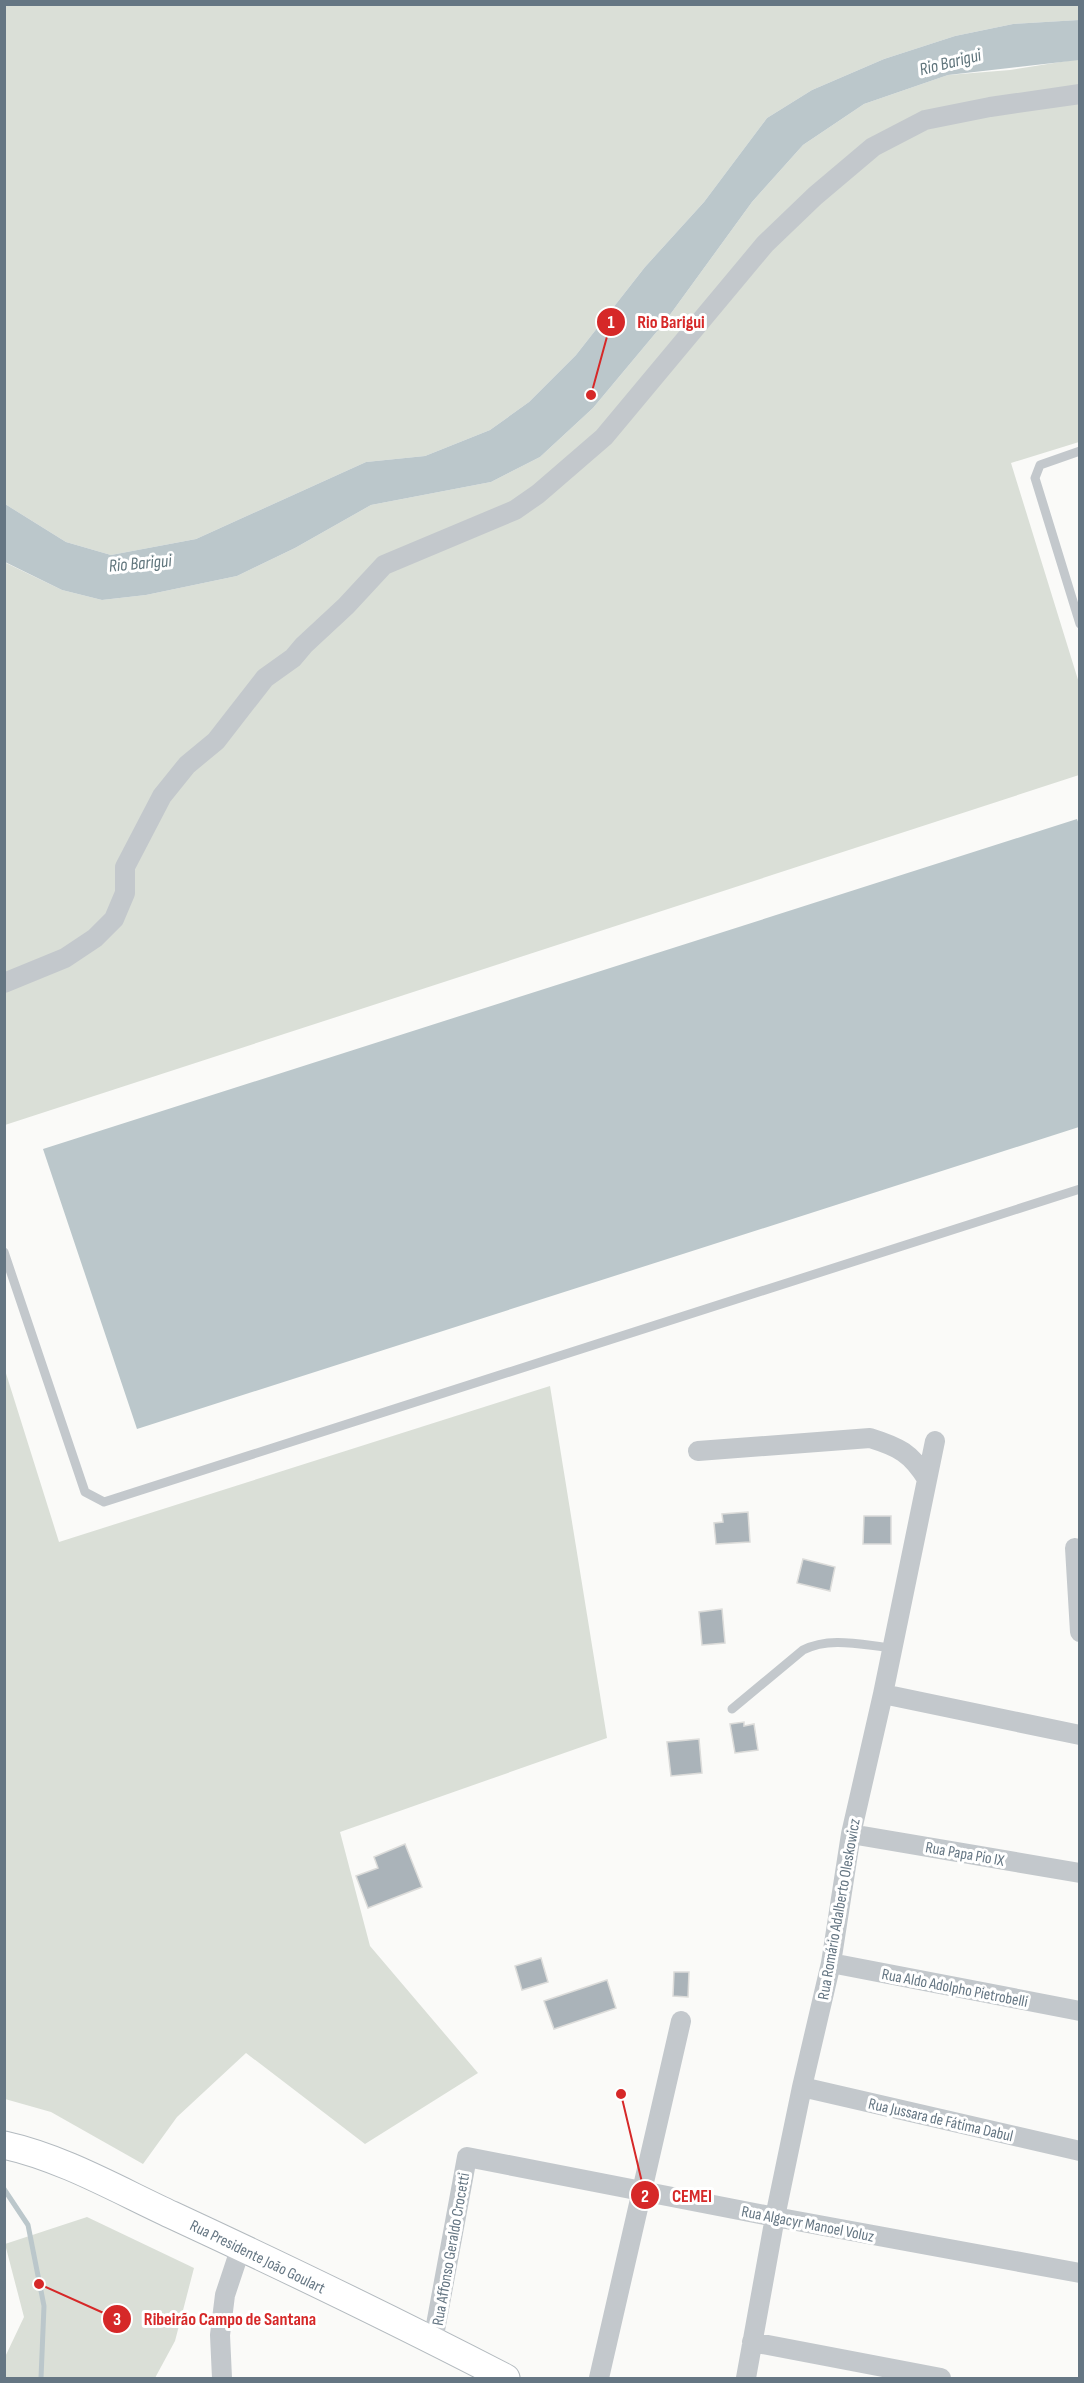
<svg xmlns="http://www.w3.org/2000/svg" width="1084" height="2383" font-family="'Sofia Sans Condensed',sans-serif">
<style>
.green{fill:#dadfd7}
.water{fill:#bbc7cb}
.lines{fill:none;stroke-linecap:round;stroke-linejoin:round}
.stream{stroke:#bbc7cb;stroke-width:5}
.building{fill:#aab3b9;stroke:#dcdcda;stroke-width:1.5}
.secondary-casing{stroke:#b3babf;stroke-width:29}
.service{stroke:#c3c8cc;stroke-width:9}
.minor{stroke:#c3c8cc;stroke-width:20}
.secondary{stroke:#fff;stroke-width:27}
.labels{text-anchor:middle;stroke-width:6;stroke-linejoin:round;paint-order:stroke}
.street-label{font-size:16px;fill:#657683;stroke:#fff}
.water-label{font-size:18px;font-style:italic;fill:#60757c;stroke:#fff}
.leader{fill:none;stroke:#d62828;stroke-width:2}
.callout-dot{fill:#d62828;stroke:#fff;stroke-width:2}
.mark-label{font-size:18px;text-anchor:middle;font-weight:bold;fill:#fff}
.callout-label{font-size:18px;text-anchor:middle;font-weight:bold;fill:#d62828;stroke:#fff;stroke-width:6;stroke-linejoin:round;paint-order:stroke}
</style>
<rect width="100%" height="100%" fill="#fafaf8"/>
<path class="green" d="M 1079,4 L 1080,20 L 1013,24 L 955,36 L 884,59 L 812,90 L 767,118 L 704,202 L 645,267 L 576,355 L 529,402 L 490,430 L 425,456 L 366,462 L 196,539 L 111,555 L 66,542 L 5,504 L 4,5 Z
M 1073,60 L 1079,60 L 1079,442 L 1011,463 L 1079,683 L 1079,775 L 5,1125 L 4,562 L 62,590 L 102,600 L 146,595 L 237,576 L 295,548 L 371,505 L 491,482 L 540,457 L 593,408 L 664,323 L 752,202 L 803,145 L 864,104 L 948,75 L 1010,70 Z
M 4,1367 L 59,1542 L 550,1386 L 607,1738 L 340,1832 L 370,1946 L 478,2073 L 365,2144 L 246,2053 L 177,2117 L 143,2164 L 51,2112 L 5,2099 Z
M 87,2217 L 194,2268 L 175,2341 L 155,2378 L 5,2378 L 5,2357 L 24,2317 L 5,2244 Z"/>
<path class="water" d="M 1079,20 L 1079,60 L 948,75 L 864,104 L 803,145 L 752,202 L 664,323 L 593,408 L 540,457 L 491,482 L 371,505 L 295,548 L 237,576 L 146,595 L 102,600 L 62,590 L 5,562 L 5,504 L 66,542 L 111,555 L 196,539 L 366,462 L 425,456 L 490,430 L 529,402 L 576,355 L 645,267 L 704,202 L 767,118 L 812,90 L 884,59 L 955,36 L 1013,24 Z
M 1077,819 L 1080,827 L 1079,1127 L 137,1429 L 43,1149 Z"/>
<g class="lines">
<path class="stream" d="M 4,2189 L 28,2225 L 44,2306 L 41,2378"/>
</g>
<path class="building" d="M 748,1512 L 750,1542 L 716,1544 L 714,1523 L 723,1522 L 722,1514 Z
M 864,1516 L 891,1516 L 891,1544 L 863,1544 Z
M 803,1559 L 835,1567 L 830,1591 L 797,1583 Z
M 722,1609 L 725,1643 L 702,1645 L 699,1612 Z
M 744,1722 L 744,1726 L 754,1724 L 758,1750 L 735,1753 L 730,1724 Z
M 699,1739 L 702,1773 L 671,1776 L 667,1742 Z
M 405,1844 L 422,1887 L 368,1908 L 356,1876 L 378,1868 L 374,1857 Z
M 541,1958 L 548,1982 L 522,1990 L 515,1966 Z
M 674,1972 L 689,1972 L 688,1997 L 673,1996 Z
M 607,1980 L 616,2008 L 554,2029 L 544,2001 Z"/>
<g class="lines">
<g class="secondary-casing">
<path id="secondary" d="M 4,2145 C 63,2158 118,2190 172,2215 C 284,2267 396,2321 506,2378"/>
</g>
<path class="service" d="M 1080,451 L 1040,465 L 1035,478 L 1080,624
M 4,1252 L 85,1492 L 104,1502 L 1080,1189
M 732,1709 L 803,1650 C 830,1636 862,1645 892,1648"/>
<path class="minor" d="M 4,983 L 65,958 L 95,938 L 114,919 L 125,893 L 125,867 L 162,796 L 187,765 L 216,741 L 265,678 L 293,658 L 304,645 L 346,606 L 384,565 L 515,510 L 538,494 L 604,437 L 765,244 L 815,196 L 873,147 L 925,120 L 990,107 L 1080,94
M 698,1451 L 870,1438 C 899,1447 911,1453 927,1479
M 1075,1548 L 1080,1632
M 883,1694 L 1080,1735
M 851,1834 L 1080,1873
M 831,1963 L 1080,2011
M 802,2087 L 1080,2151
M 433,2341 L 467,2157 L 775,2217 L 1080,2273
M 752,2342 L 941,2378
M 222,2378 L 220,2335 L 225,2295 L 241,2247
M 599,2378 L 681,2021
M 746,2378 L 775,2217 L 802,2087 L 831,1963 L 851,1834 L 883,1694 L 935,1441"/>
<use href="#secondary" class="secondary"/>
</g>
<g class="labels">
<g class="street-label">
<text transform="translate(965 1853) rotate(10)" y="6">Rua Papa Pio IX</text>
<text transform="translate(838 1909) rotate(-80)" y="6">Rua Romário Adalberto Oleskowicz</text>
<text transform="translate(955 1987) rotate(11)" y="6">Rua Aldo Adolpho Pietrobelli</text>
<text transform="translate(941 2119) rotate(13)" y="6">Rua Jussara de Fátima Dabul</text>
<text transform="translate(808 2223) rotate(11)" y="6">Rua Algacyr Manoel Voluz</text>
<text transform="translate(450 2249) rotate(-80)" y="6">Rua Affonso Geraldo Crocetti</text>
<text transform="translate(258 2256) rotate(26)" y="6">Rua Presidente João Goulart</text>
</g>
<g class="water-label">
<text transform="translate(950 62) rotate(-14)" y="6">Rio Barigui</text>
<text transform="translate(140 563) rotate(-5)" y="6">Rio Barigui</text>
</g>
</g>
<path class="leader" d="M591 395L611 322M621 2094L645 2195M39 2284L117 2319"/>
<g class="callout-dot">
<circle cx="591" cy="395" r="6"/>
<circle cx="621" cy="2094" r="6"/>
<circle cx="39" cy="2284" r="6"/>
<circle cx="611" cy="322" r="15"/>
<circle cx="645" cy="2195" r="15"/>
<circle cx="117" cy="2319" r="15"/>
</g>
<g class="mark-label">
<text x="611" y="328">1</text>
<text x="645" y="2202">2</text>
<text x="117" y="2325">3</text>
</g>
<g class="callout-label">
<text x="671" y="328">Rio Barigui</text>
<text x="692" y="2202">CEMEI</text>
<text x="230" y="2325">Ribeirão Campo de Santana</text>
</g>
<rect width="1084" height="2383" fill="none" stroke="#657683" stroke-width="12"/>
</svg>
